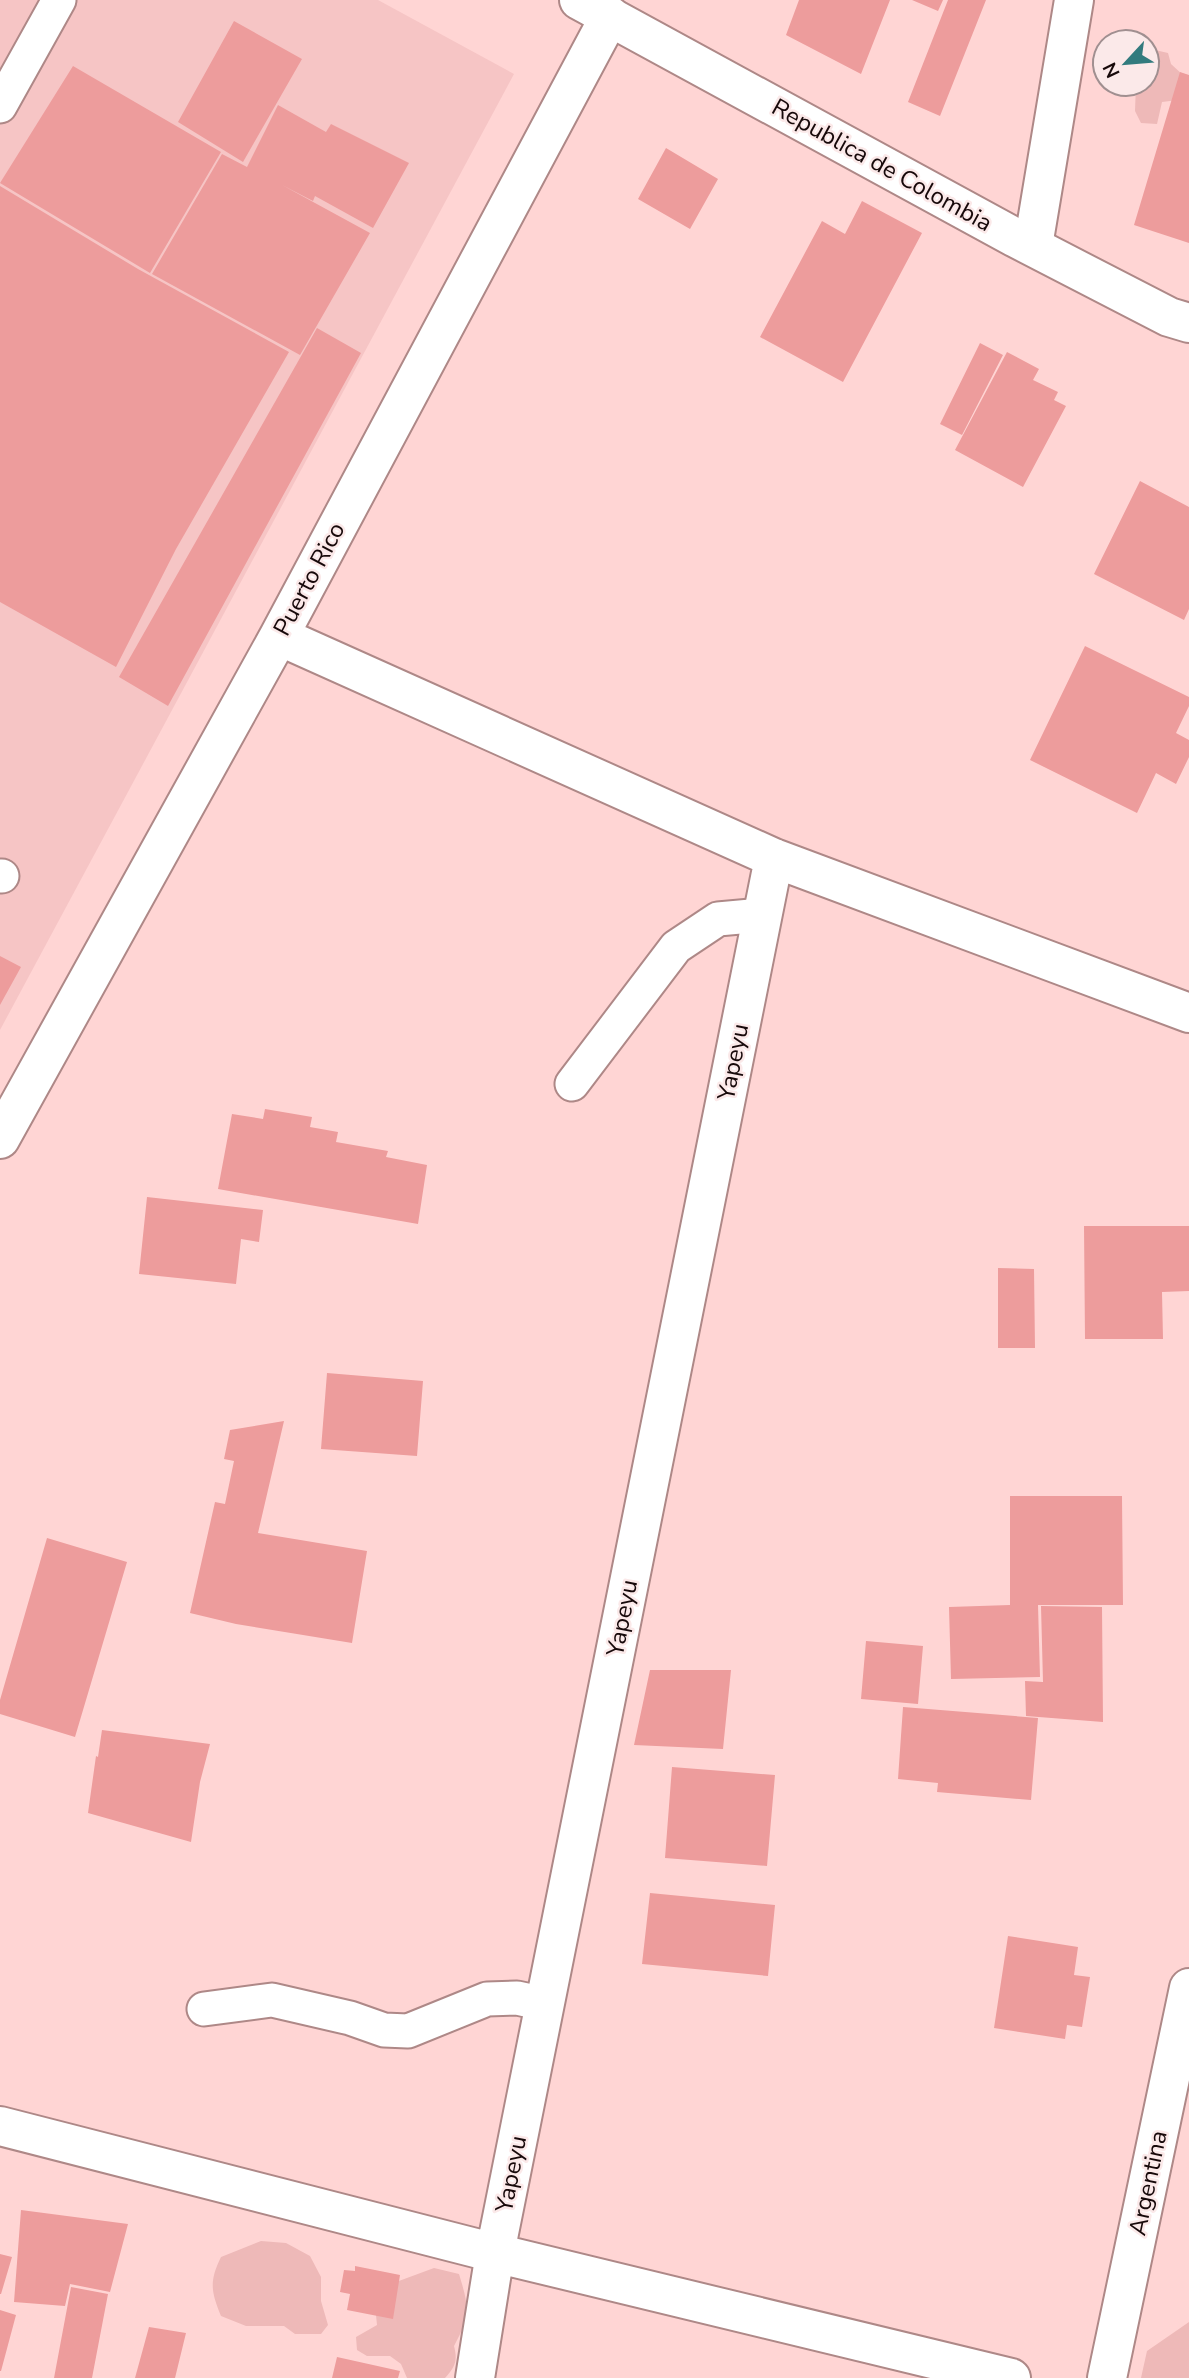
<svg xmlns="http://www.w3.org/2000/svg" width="1189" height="2378" font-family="'Nunito Sans',sans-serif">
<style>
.built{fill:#f6c5c5}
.green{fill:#eeb9b8}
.building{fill:#ed9c9c}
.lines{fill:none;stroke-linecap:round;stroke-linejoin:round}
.service-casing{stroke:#ae8887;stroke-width:37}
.minor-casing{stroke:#ae8887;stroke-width:42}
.tertiary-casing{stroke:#ae8887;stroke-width:42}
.service{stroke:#fff;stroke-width:33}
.minor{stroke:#fff;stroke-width:38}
.tertiary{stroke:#fff;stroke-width:38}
.labels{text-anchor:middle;stroke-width:5;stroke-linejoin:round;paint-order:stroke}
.street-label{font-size:24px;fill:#17090a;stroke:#fbe9e9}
</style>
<rect width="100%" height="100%" fill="#ffd5d4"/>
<path class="built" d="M 0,0 L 378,0 L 514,74 L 0,1030 Z"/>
<path class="green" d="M 1155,50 L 1168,53 L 1171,64 L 1183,75 L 1186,99 L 1162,102 L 1157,124 L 1141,123 L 1135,111 L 1136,84 L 1147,84 L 1147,53 Z
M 261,2241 L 286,2243 L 310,2256 L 321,2277 L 321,2301 L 328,2325 L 321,2334 L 295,2334 L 284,2326 L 246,2326 L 221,2316 C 211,2291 209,2282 221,2257 Z
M 434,2268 L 459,2274 C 469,2307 471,2315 454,2346 C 458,2361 455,2367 445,2378 L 407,2378 L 401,2364 L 390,2356 L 367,2356 L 357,2350 L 356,2337 L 377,2325 L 375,2305 L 388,2285 Z
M 1189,2322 L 1189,2378 L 1141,2378 L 1147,2351 Z"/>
<path class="building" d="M 799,0 L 890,0 L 861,74 L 786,35 Z
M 912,0 L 943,0 L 938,11 Z
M 948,0 L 986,0 L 940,116 L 908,102 Z
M 234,21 L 302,59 L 243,162 L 178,122 Z
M 73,66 L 221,152 L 150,273 L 0,183 Z
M 1180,72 L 1189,75 L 1189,243 L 1134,225 Z
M 278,105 L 326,132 L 331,124 L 409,163 L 373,228 L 315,196 L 313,201 L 282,185 L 370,233 L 300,355 L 152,274 L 222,154 L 247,167 Z
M 666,148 L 718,179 L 690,229 L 638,199 Z
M 0,186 L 138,269 L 289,352 L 176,549 L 116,667 L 0,602 Z
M 862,201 L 922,233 L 843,382 L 760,337 L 822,221 L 845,234 Z
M 317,328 L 361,353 L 168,706 L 119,677 Z
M 980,343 L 1003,355 L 962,435 L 940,424 Z
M 1007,352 L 1039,369 L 1033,380 L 1058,392 L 1054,400 L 1066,406 L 1023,487 L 955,450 Z
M 1140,481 L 1189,507 L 1189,609 L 1184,620 L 1094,574 Z
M 1085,646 L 1189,697 L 1189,706 L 1176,733 L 1189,740 L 1189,757 L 1176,784 L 1156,773 L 1137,813 L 1030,760 Z
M 0,956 L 21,967 L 0,1005 Z
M 265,1109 L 312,1117 L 310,1127 L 338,1132 L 336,1142 L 388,1151 L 386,1157 L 427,1165 L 418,1224 L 218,1189 L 232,1114 L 263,1119 Z
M 147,1197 L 263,1210 L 259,1242 L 241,1239 L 236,1284 L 139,1274 Z
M 1084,1226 L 1189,1226 L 1189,1291 L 1162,1292 L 1163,1339 L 1085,1339 Z
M 998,1268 L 1034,1269 L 1035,1348 L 998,1348 Z
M 327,1373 L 423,1381 L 417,1456 L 321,1449 Z
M 284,1421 L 258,1533 L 367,1551 L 352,1643 L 236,1624 L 190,1613 L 215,1502 L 225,1504 L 234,1461 L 224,1459 L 230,1430 Z
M 1010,1496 L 1122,1496 L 1123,1605 L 1038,1605 L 1040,1677 L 951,1679 L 949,1607 L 1010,1605 Z
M 47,1538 L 127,1562 L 75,1737 L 0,1714 L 0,1700 Z
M 1041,1606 L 1102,1607 L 1103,1722 L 1026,1716 L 1025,1681 L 1043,1682 Z
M 866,1641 L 923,1646 L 918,1704 L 861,1699 Z
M 650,1670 L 731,1670 L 723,1749 L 634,1745 Z
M 903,1707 L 1038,1718 L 1031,1800 L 937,1792 L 938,1783 L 898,1779 Z
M 102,1730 L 210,1744 L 200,1782 L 191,1842 L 88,1813 L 96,1756 L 98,1757 Z
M 672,1767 L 775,1775 L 767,1866 L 665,1858 Z
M 650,1893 L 775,1905 L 768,1976 L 642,1964 Z
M 1008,1936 L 1078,1947 L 1074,1975 L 1090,1977 L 1082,2027 L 1067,2025 L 1065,2039 L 994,2028 Z
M 21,2210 L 128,2224 L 110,2292 L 70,2284 L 65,2306 L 14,2302 Z
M 0,2254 L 12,2257 L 1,2294 L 0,2294 Z
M 355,2266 L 400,2275 L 393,2319 L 347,2310 L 350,2294 L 340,2292 L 344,2270 L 355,2271 Z
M 71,2287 L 108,2294 L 92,2378 L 54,2378 Z
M 0,2310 L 16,2315 L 1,2371 L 0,2371 Z
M 149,2327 L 186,2333 L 175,2378 L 135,2378 Z
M 337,2357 L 400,2371 L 398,2378 L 332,2378 Z"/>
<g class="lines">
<g class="service-casing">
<path id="service" d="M 0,106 L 59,0
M 0,876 L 2,876
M 572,1084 L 676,947 L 718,919 L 762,915
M 204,2009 L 272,2000 L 350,2018 L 384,2030 L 408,2031 L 487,1999 L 517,1998 L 545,2004"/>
</g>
<g class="minor-casing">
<path id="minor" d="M 1033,246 L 1074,0
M 279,636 L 774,858 L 1189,1013
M 0,1139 L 279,636 L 610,16
M 0,2126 L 495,2253 L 1011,2378
M 475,2378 L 495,2253 L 774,858
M 1107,2378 L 1189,1988"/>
</g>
<g class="tertiary-casing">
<path id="tertiary" d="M 579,0 L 1014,237 L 1169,317 L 1189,323"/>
</g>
<use href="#service" class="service"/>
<use href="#minor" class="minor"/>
<use href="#tertiary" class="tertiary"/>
</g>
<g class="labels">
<g class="street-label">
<text transform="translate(882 165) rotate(29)" y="8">Republica de Colombia</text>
<text transform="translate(309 579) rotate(-62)" y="8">Puerto Rico</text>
<text transform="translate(733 1062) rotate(-79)" y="8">Yapeyu</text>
<text transform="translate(622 1618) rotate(-79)" y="8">Yapeyu</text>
<text transform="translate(511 2174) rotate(-79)" y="8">Yapeyu</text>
<text transform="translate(1148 2183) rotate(-78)" y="8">Argentina</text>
</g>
</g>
<g transform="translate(1126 63) rotate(244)"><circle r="33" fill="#fbe9e9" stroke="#a08f90" stroke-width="2"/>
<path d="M0-5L12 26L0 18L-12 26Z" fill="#327b7e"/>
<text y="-10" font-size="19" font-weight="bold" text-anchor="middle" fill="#17090a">N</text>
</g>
</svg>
